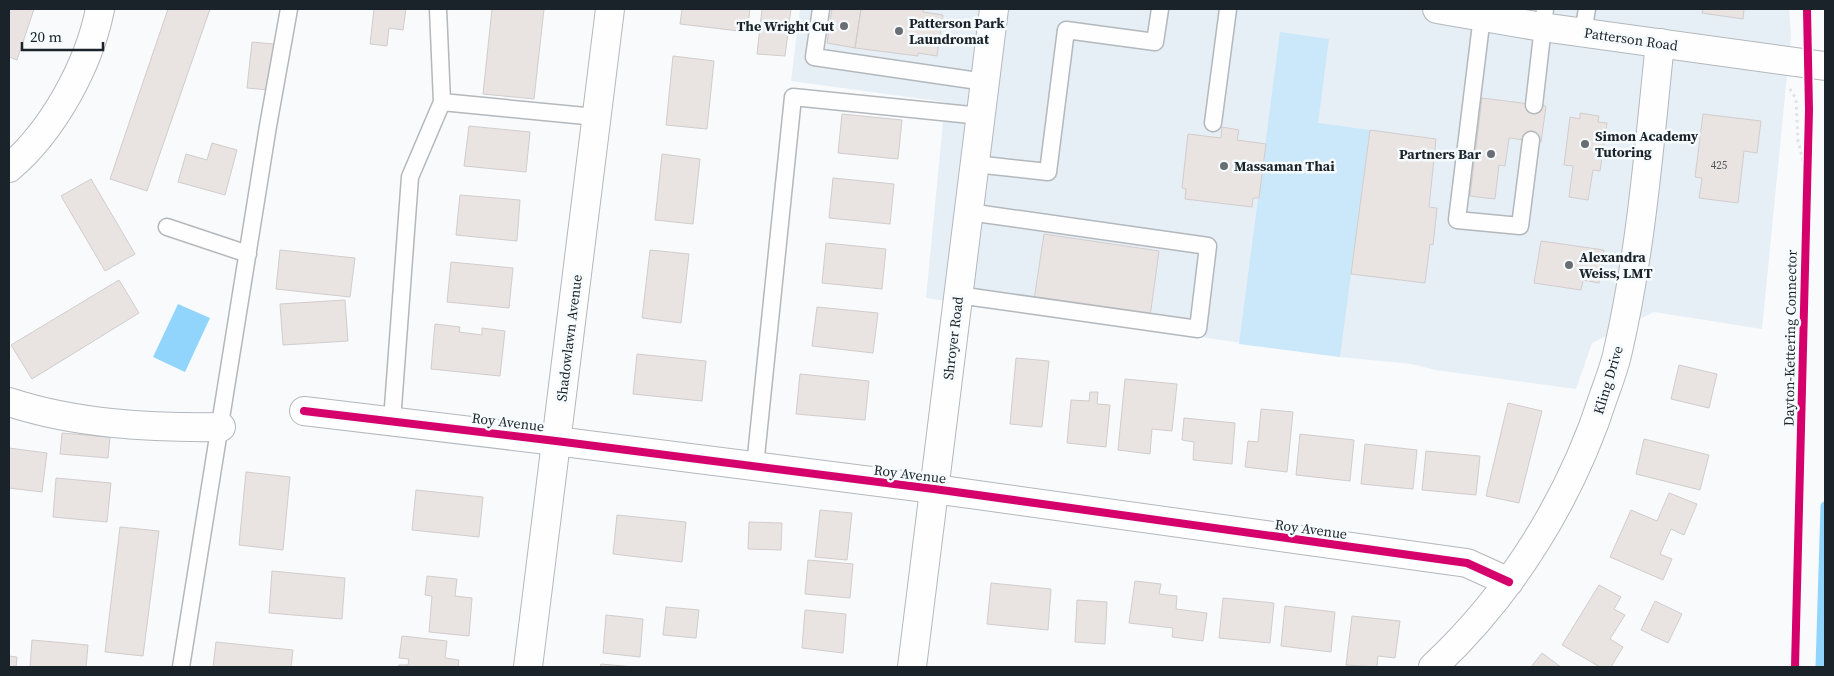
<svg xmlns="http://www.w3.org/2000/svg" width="1834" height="676" font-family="'Source Serif 4',serif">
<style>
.built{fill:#e6eff5}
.green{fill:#cbe7fa}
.water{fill:#92d5fc}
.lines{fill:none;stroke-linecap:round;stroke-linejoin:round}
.stream{stroke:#92d5fc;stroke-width:9}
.building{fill:#e9e3e2;stroke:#d2cdcd}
.lane-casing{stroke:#b3b8bc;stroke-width:19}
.street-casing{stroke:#b3b8bc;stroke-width:30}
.secondary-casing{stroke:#b3b8bc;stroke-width:30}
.path{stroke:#e0e1e2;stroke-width:3;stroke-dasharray:2.5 4;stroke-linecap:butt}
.lane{stroke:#fefeff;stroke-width:16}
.street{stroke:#fefeff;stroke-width:28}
.secondary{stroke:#fefeff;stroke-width:28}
.cycleway-casing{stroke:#f6fbfe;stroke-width:11}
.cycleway{stroke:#d6006c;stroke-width:8}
.poi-dot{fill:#686e73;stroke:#f6fbfe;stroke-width:2}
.labels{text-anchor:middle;stroke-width:5;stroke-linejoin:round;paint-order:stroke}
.number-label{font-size:11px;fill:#505559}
.poi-label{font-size:14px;font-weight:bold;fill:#1a2329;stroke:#f6fbfe;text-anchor:start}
.street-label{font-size:14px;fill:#1a2329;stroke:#f6fbfe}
</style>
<rect width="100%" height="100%" fill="#f8fafc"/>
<path class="built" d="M 800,9 L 1789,9 L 1791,35 L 1762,329 L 1654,312 L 1592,343 L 1576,389 L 1436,370 L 1411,364 L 1340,357 L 926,298 L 945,102 L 791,81 Z"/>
<path class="green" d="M 1280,32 L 1329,39 L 1318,123 L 1370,130 L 1340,357 L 1239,344 Z"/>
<path class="water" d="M 178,304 L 210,318 L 185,372 L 153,357 Z"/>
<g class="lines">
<path class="stream" d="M 1820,667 L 1825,506"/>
</g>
<path class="building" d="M 9,9 L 34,9 L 17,60 L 9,57 Z
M 168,9 L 210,9 L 147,191 L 110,179 Z
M 374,9 L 406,9 L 403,30 L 389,28 L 387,46 L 370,44 Z
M 492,9 L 544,9 L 534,99 L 483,94 Z
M 682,9 L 750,9 L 747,32 L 680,24 Z
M 762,9 L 791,9 L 785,56 L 757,54 Z
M 832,9 L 861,9 L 855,48 L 827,43 Z
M 861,9 L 924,9 L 923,12 L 943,15 L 937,56 L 918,53 L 918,56 L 855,48 Z
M 1703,9 L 1744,9 L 1743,19 L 1702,13 Z
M 252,42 L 274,44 L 269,90 L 247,88 Z
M 673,56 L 714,61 L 707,129 L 666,125 Z
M 1482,98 L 1546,106 L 1541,142 L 1509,138 L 1505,166 L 1499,165 L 1495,199 L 1470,196 Z
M 1580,113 L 1599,116 L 1598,122 L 1607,123 L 1600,171 L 1593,170 L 1588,200 L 1569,197 L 1573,166 L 1564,165 L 1570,117 L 1580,119 Z
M 842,114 L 902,120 L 898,159 L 838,153 Z
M 1703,114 L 1761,121 L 1757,153 L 1744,151 L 1738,203 L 1699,198 L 1702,178 L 1695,177 Z
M 469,126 L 530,132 L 526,172 L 464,166 Z
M 1222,127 L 1239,130 L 1237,140 L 1266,144 L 1259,198 L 1253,198 L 1252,207 L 1185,199 L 1186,189 L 1182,188 L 1188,134 L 1221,138 Z
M 1370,130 L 1436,139 L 1429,207 L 1437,208 L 1433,245 L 1430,244 L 1425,283 L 1351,274 Z
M 212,143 L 237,150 L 225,195 L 178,182 L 186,154 L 207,160 Z
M 662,154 L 700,159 L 693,224 L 655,220 Z
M 833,178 L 894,184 L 890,224 L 829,218 Z
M 91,179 L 135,254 L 105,271 L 61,196 Z
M 460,195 L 520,200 L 517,241 L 456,235 Z
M 1044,234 L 1159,251 L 1150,317 L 1034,300 Z
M 1541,241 L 1604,250 L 1599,283 L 1583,280 L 1581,290 L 1534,283 Z
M 826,243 L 886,249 L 882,289 L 822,283 Z
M 280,250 L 355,258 L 350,297 L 276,289 Z
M 650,250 L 689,254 L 681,323 L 642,318 Z
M 451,262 L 513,268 L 509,308 L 447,302 Z
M 119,280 L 139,313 L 32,379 L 11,345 Z
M 345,300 L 348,341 L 283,345 L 280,304 Z
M 817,307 L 878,313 L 873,353 L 812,346 Z
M 435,324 L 460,327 L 459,332 L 482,335 L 482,328 L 505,331 L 500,376 L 431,369 Z
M 637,354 L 706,361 L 702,401 L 633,394 Z
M 1016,358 L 1049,361 L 1042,427 L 1010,424 Z
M 1679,365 L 1717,374 L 1709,408 L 1671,399 Z
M 800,374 L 869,381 L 865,420 L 796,414 Z
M 1125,379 L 1177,384 L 1172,431 L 1152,429 L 1150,454 L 1118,450 Z
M 1090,392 L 1098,392 L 1097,404 L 1110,405 L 1106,447 L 1067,443 L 1071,400 L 1089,401 Z
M 1508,403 L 1542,411 L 1519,503 L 1486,496 Z
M 1261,409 L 1293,412 L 1287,472 L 1245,467 L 1248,441 L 1258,442 Z
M 1184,418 L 1235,423 L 1232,464 L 1193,460 L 1194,442 L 1182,440 Z
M 62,433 L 110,437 L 108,458 L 60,454 Z
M 1300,434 L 1354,440 L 1350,481 L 1296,475 Z
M 1644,439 L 1709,455 L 1700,490 L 1636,474 Z
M 1365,444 L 1417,450 L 1413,489 L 1361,484 Z
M 9,448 L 47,453 L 42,492 L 9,488 Z
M 1426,451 L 1480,456 L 1476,495 L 1422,490 Z
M 246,472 L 290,477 L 283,550 L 239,545 Z
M 56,478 L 111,483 L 107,522 L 53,517 Z
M 416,490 L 483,497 L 479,537 L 412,530 Z
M 1669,493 L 1697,504 L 1684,535 L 1671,529 L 1660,554 L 1672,559 L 1663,580 L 1610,557 L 1631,510 L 1657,521 Z
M 820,510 L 852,513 L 847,560 L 815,557 Z
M 617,515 L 686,522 L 682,562 L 613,554 Z
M 749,522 L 782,523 L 781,550 L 748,549 Z
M 120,527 L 159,531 L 143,656 L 105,652 Z
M 808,560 L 853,564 L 850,598 L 805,594 Z
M 272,571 L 345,578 L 342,619 L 269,613 Z
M 427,576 L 457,579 L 455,596 L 472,598 L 469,636 L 429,632 L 432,596 L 425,595 Z
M 1135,581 L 1161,584 L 1159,594 L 1177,596 L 1176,609 L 1207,613 L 1203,641 L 1172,637 L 1173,628 L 1129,623 Z
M 991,583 L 1051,589 L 1048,630 L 987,624 Z
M 1599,585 L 1621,597 L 1614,609 L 1625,615 L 1610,639 L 1623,647 L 1611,667 L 1600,667 L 1562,645 Z
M 1223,598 L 1274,603 L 1270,643 L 1219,638 Z
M 1077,600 L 1107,602 L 1105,644 L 1075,642 Z
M 1655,601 L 1682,614 L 1668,643 L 1641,630 Z
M 1285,606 L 1335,612 L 1331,652 L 1281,646 Z
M 666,607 L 699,610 L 696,638 L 663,635 Z
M 805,610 L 846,614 L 843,653 L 802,648 Z
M 606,615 L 643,619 L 640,657 L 603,653 Z
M 1352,616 L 1400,621 L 1395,658 L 1378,656 L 1377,667 L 1346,665 Z
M 402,636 L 447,641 L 445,658 L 459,660 L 458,667 L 398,667 L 399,665 L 408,665 L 409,659 L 399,658 Z
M 32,640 L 88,645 L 86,667 L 30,667 Z
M 216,642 L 293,650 L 291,667 L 213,667 Z
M 1542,653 L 1561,667 L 1531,667 Z
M 9,656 L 17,657 L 16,667 L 9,667 Z
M 601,664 L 635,667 L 600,667 Z"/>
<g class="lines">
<g class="lane-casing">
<path id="lane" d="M 821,9 L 814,57 L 985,82
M 1482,16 L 1457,220 L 1520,226 L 1531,140
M 1583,32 L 1587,9
M 442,102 L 596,117
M 1534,105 L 1545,9
M 1213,123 L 1228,9
M 975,164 L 1048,172 L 1066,30 L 1155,42 L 1160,9
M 167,227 L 248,254
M 958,295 L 1198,329 L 1208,246 L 969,212
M 392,421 L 410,177 L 442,102 L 438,9
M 755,466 L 793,97 L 981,116
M 181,667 L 268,126 L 289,9"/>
</g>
<g class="street-casing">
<path id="street" d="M 9,168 C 53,131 89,65 100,9
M 9,402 C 76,424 150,428 221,427
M 304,411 L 556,441 L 934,489 L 1467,563 L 1509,582
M 528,667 L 610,9
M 1433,667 C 1512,593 1571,498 1604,395 C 1609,381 1614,368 1617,355 C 1641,253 1649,148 1660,43"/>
</g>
<g class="secondary-casing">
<path id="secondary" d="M 1437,9 L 1542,27 L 1825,66
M 912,667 L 994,9"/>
</g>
<path class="path" d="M 1790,89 L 1796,99 L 1798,141 L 1807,176"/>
<use href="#lane" class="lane"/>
<use href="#street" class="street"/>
<use href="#secondary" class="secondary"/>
<g class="cycleway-casing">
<path id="cycleway" d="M 304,411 L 556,441 L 934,489 L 1467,563 L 1509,582
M 1795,667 L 1809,110 L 1807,9"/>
</g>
<use href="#cycleway" class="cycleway"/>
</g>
<g class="poi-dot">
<circle cx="844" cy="26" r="5"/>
<circle cx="899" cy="31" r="5"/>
<circle cx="1585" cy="144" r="5"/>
<circle cx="1491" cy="154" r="5"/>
<circle cx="1224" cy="166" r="5"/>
<circle cx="1569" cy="265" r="5"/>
</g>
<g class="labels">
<g class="number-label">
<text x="1719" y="169">425</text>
</g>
<g class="poi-label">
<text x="909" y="28">Patterson Park<tspan x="909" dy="16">Laundromat</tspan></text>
<text x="834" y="31" text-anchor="end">The Wright Cut</text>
<text x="1595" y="141">Simon Academy<tspan x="1595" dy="16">Tutoring</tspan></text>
<text x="1481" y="159" text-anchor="end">Partners Bar</text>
<text x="1234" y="171">Massaman Thai</text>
<text x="1579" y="262">Alexandra<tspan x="1579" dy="16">Weiss, LMT</tspan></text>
</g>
<g class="street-label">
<text transform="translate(1631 39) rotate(8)" y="5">Patterson Road</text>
<text transform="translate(569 338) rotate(-83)" y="5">Shadowlawn Avenue</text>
<text transform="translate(953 338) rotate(-83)" y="5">Shroyer Road</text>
<text transform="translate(1790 338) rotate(-89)" y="5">Dayton-Kettering Connector</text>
<text transform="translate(1608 380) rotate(-73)" y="5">Kling Drive</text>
<text transform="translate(508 422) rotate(7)" y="5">Roy Avenue</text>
<text transform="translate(910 474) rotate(7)" y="5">Roy Avenue</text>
<text transform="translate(1311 529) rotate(8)" y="5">Roy Avenue</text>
</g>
</g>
<rect width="1834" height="676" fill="none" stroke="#1a2329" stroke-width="20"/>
<path d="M22 42v8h81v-8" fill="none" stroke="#1a2329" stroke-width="2.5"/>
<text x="30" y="42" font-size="15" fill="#1a2329" stroke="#f6fbfe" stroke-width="4" paint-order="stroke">20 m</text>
</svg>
